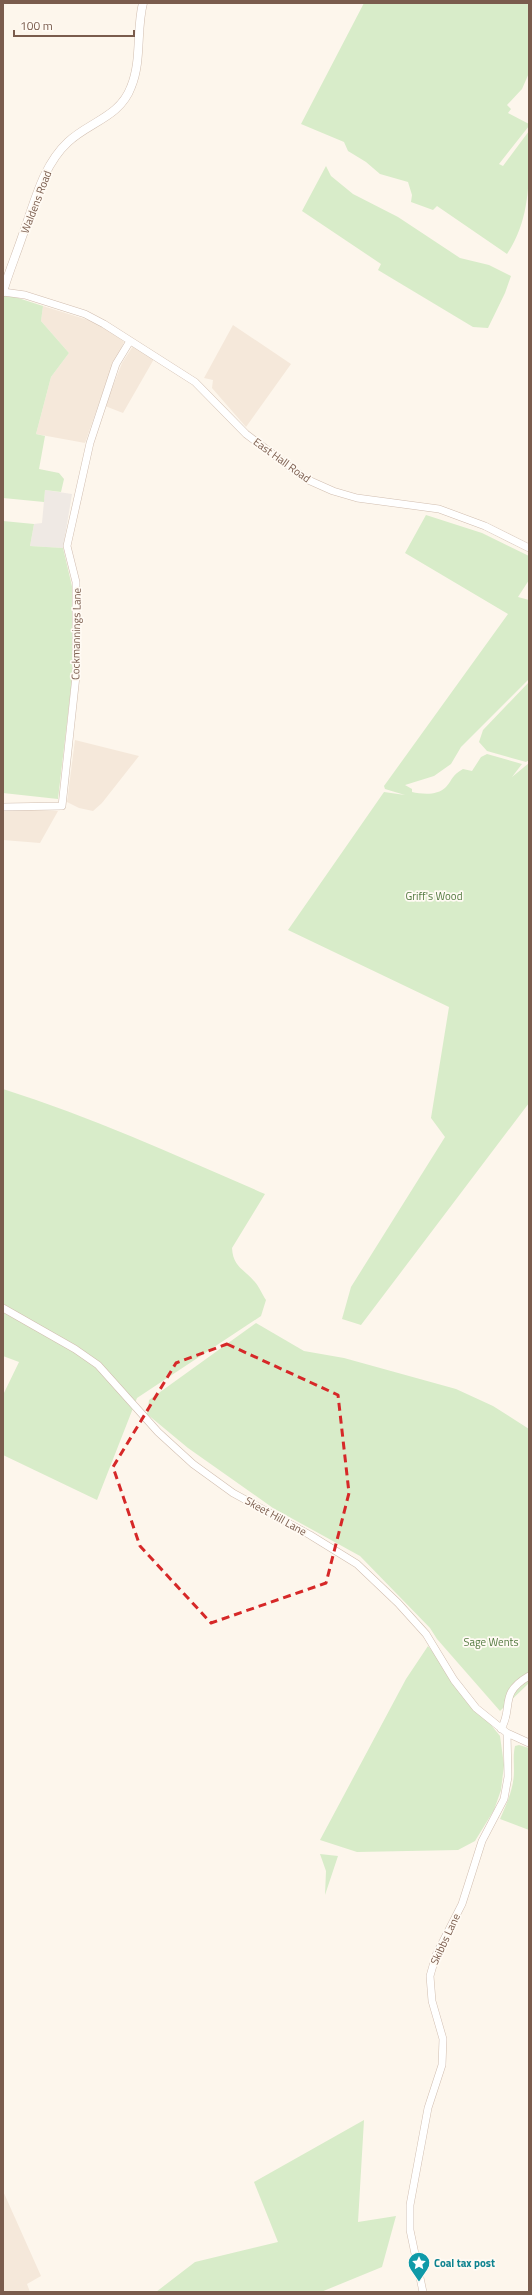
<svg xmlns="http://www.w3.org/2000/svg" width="532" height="2295" font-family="'Titillium Web',sans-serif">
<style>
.residential{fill:#f5e8da}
.industrial{fill:#efe9e4}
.green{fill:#d8ecc9}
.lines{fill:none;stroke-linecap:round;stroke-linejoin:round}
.minor-casing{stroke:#d1beb0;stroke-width:8}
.tertiary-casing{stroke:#d1beb0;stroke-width:9}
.minor{stroke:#fff;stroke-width:7}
.tertiary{stroke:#fff;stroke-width:8}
.marked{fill:none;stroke:#d62828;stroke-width:3;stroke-dasharray:8 5;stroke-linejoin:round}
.labels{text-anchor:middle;stroke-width:3.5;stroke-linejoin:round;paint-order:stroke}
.street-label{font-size:11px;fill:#7a5c4d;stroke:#fffaf3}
.park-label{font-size:11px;fill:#537a41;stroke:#fffaf3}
.culture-label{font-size:11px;font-weight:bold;fill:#0d838f;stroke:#fffaf3;text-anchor:start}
</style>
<rect width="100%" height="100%" fill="#fdf6ec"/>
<path class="residential" d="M 43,306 L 101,324 L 124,342 L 106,383 L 85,443 L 36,434 L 51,377 L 69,353 L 41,321 Z
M 233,325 L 291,364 L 246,427 L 212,388 L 213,380 L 204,378 Z
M 133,346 L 154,359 L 123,413 L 105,406 L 122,363 Z
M 75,740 L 139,756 L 102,803 L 93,811 L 79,808 L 67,802 Z
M 3,809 L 58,811 L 40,843 L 3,840 Z
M 3,2191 L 41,2276 L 27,2284 L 30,2292 L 3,2292 Z"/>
<path class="industrial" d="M 45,490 L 72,494 L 63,548 L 30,546 L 34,524 L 42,523 Z"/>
<path class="green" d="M 364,3 L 529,3 L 529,73 L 522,89 L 507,105 L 511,109 L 508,113 L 529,124 L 529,126 L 499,164 L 503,166 L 529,131 C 529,175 532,217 507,254 L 437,206 L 433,210 L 411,202 L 412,195 L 408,182 L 380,174 L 366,162 L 348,151 L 344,142 L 301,124 Z
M 326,166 L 331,176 L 353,194 L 398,217 L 460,258 L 489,265 L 511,276 L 505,293 L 488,328 L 473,327 L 378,270 L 381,264 L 302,211 Z
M 3,296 L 15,297 L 43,306 L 41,321 L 69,353 L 51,377 L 36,434 L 45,436 L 39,469 L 59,473 L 64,479 L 61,492 L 45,490 L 44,502 L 3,498 Z
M 426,515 L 482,533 L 529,556 L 529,580 L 518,597 L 529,600 L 529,679 L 461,747 L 451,764 L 434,776 L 405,785 L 412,789 L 412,792 C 422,794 437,796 446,787 C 453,779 452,775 463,769 L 472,771 L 481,757 L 487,754 L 522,764 L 512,777 L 529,763 L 529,1103 L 361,1325 L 342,1319 L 351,1287 L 445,1137 L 431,1118 L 449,1007 L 288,930 L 384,792 L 405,795 L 385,789 L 384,786 L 508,614 L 405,553 Z
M 3,521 L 34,524 L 30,546 L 63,548 L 75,599 L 73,671 L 58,799 L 3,793 Z
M 529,682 L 529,760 L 526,762 L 487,751 L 479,742 L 483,730 Z
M 3,1089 C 93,1117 179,1157 265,1194 L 232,1248 C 233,1267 244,1269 254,1281 C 259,1286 262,1294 266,1300 L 261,1316 L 137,1398 L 97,1500 L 3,1455 L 3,1395 L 19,1362 L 3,1356 Z
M 256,1323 L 304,1351 L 344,1358 L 456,1389 L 493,1406 L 529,1429 L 529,1683 L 500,1711 L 437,1639 L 430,1628 L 360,1556 L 273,1508 L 188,1448 L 147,1414 L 149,1400 Z
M 428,1646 L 500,1736 L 504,1765 L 501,1790 L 494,1810 L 475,1841 L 458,1850 L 357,1852 L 320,1840 L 406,1679 Z
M 519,1745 L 529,1748 L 529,1830 L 500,1819 C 507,1803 514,1788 514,1771 C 514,1762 513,1755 515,1746 Z
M 320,1854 L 338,1856 L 325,1895 L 326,1871 Z
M 364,2120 L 358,2222 L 396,2216 L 382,2267 L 321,2292 L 156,2292 L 195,2262 L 278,2242 L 254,2182 Z"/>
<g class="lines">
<g class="minor-casing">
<path id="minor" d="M 3,292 L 25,295 L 85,314 L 104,324 L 195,382 L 246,434 L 306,479 L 333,491 L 357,498 L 439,509 L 485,526 L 529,548
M 3,807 L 62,806 L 76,676 L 76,582 L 67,546 L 90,443 L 116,364 L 130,341
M 3,1308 L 75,1349 L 98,1365 L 158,1432 L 193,1464 L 233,1493 L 310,1535 L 357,1564 L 398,1603 L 426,1634 L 454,1680 L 476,1708 L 507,1733 L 529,1743
M 501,1729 C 514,1707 498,1694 529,1676
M 423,2292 L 410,2230 L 410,2205 L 428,2108 L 442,2065 L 443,2039 L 432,2001 L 430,1976 L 436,1955 L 462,1904 L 482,1841 L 504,1799 L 508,1777 L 507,1733"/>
</g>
<g class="tertiary-casing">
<path id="tertiary" d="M 3,292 C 8,274 16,255 22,237 C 34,205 42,166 68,142 C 89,122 120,117 131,87 C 142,61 136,30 143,3"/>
</g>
<use href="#minor" class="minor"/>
<use href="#tertiary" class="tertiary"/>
</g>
<path class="marked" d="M 227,1344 L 338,1395 L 349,1493 L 326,1583 L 211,1623 L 140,1546 L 113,1467 L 176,1363 Z"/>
<defs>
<g id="sight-pin" transform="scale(1.15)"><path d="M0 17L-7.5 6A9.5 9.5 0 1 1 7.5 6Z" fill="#0f9aa8" stroke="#fffaf3"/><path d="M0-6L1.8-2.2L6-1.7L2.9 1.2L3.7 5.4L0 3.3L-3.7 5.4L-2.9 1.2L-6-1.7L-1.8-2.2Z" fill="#fff"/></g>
</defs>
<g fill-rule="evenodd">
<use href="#sight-pin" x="419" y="2263"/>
</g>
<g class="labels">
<g class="street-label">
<text transform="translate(36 202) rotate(-69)" y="4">Waldens Road</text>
<text transform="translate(282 460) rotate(36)" y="4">East Hall Road</text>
<text transform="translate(76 634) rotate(-89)" y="4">Cockmannings Lane</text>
<text transform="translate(276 1516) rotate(29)" y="4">Skeet Hill Lane</text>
<text transform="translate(445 1939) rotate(-65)" y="4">Skibbs Lane</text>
</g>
<g class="park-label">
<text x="434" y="900">Griff's Wood</text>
<text x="491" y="1646">Sage Wents</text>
</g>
<g class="culture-label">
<text x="434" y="2267">Coal tax post</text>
</g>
</g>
<rect width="532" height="2295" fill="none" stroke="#7a5c4d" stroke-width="8"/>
<path d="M14 30v6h120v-6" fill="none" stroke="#7a5c4d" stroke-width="2"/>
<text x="20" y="30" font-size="12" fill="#7a5c4d" stroke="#fffaf3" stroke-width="3" paint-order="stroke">100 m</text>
</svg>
